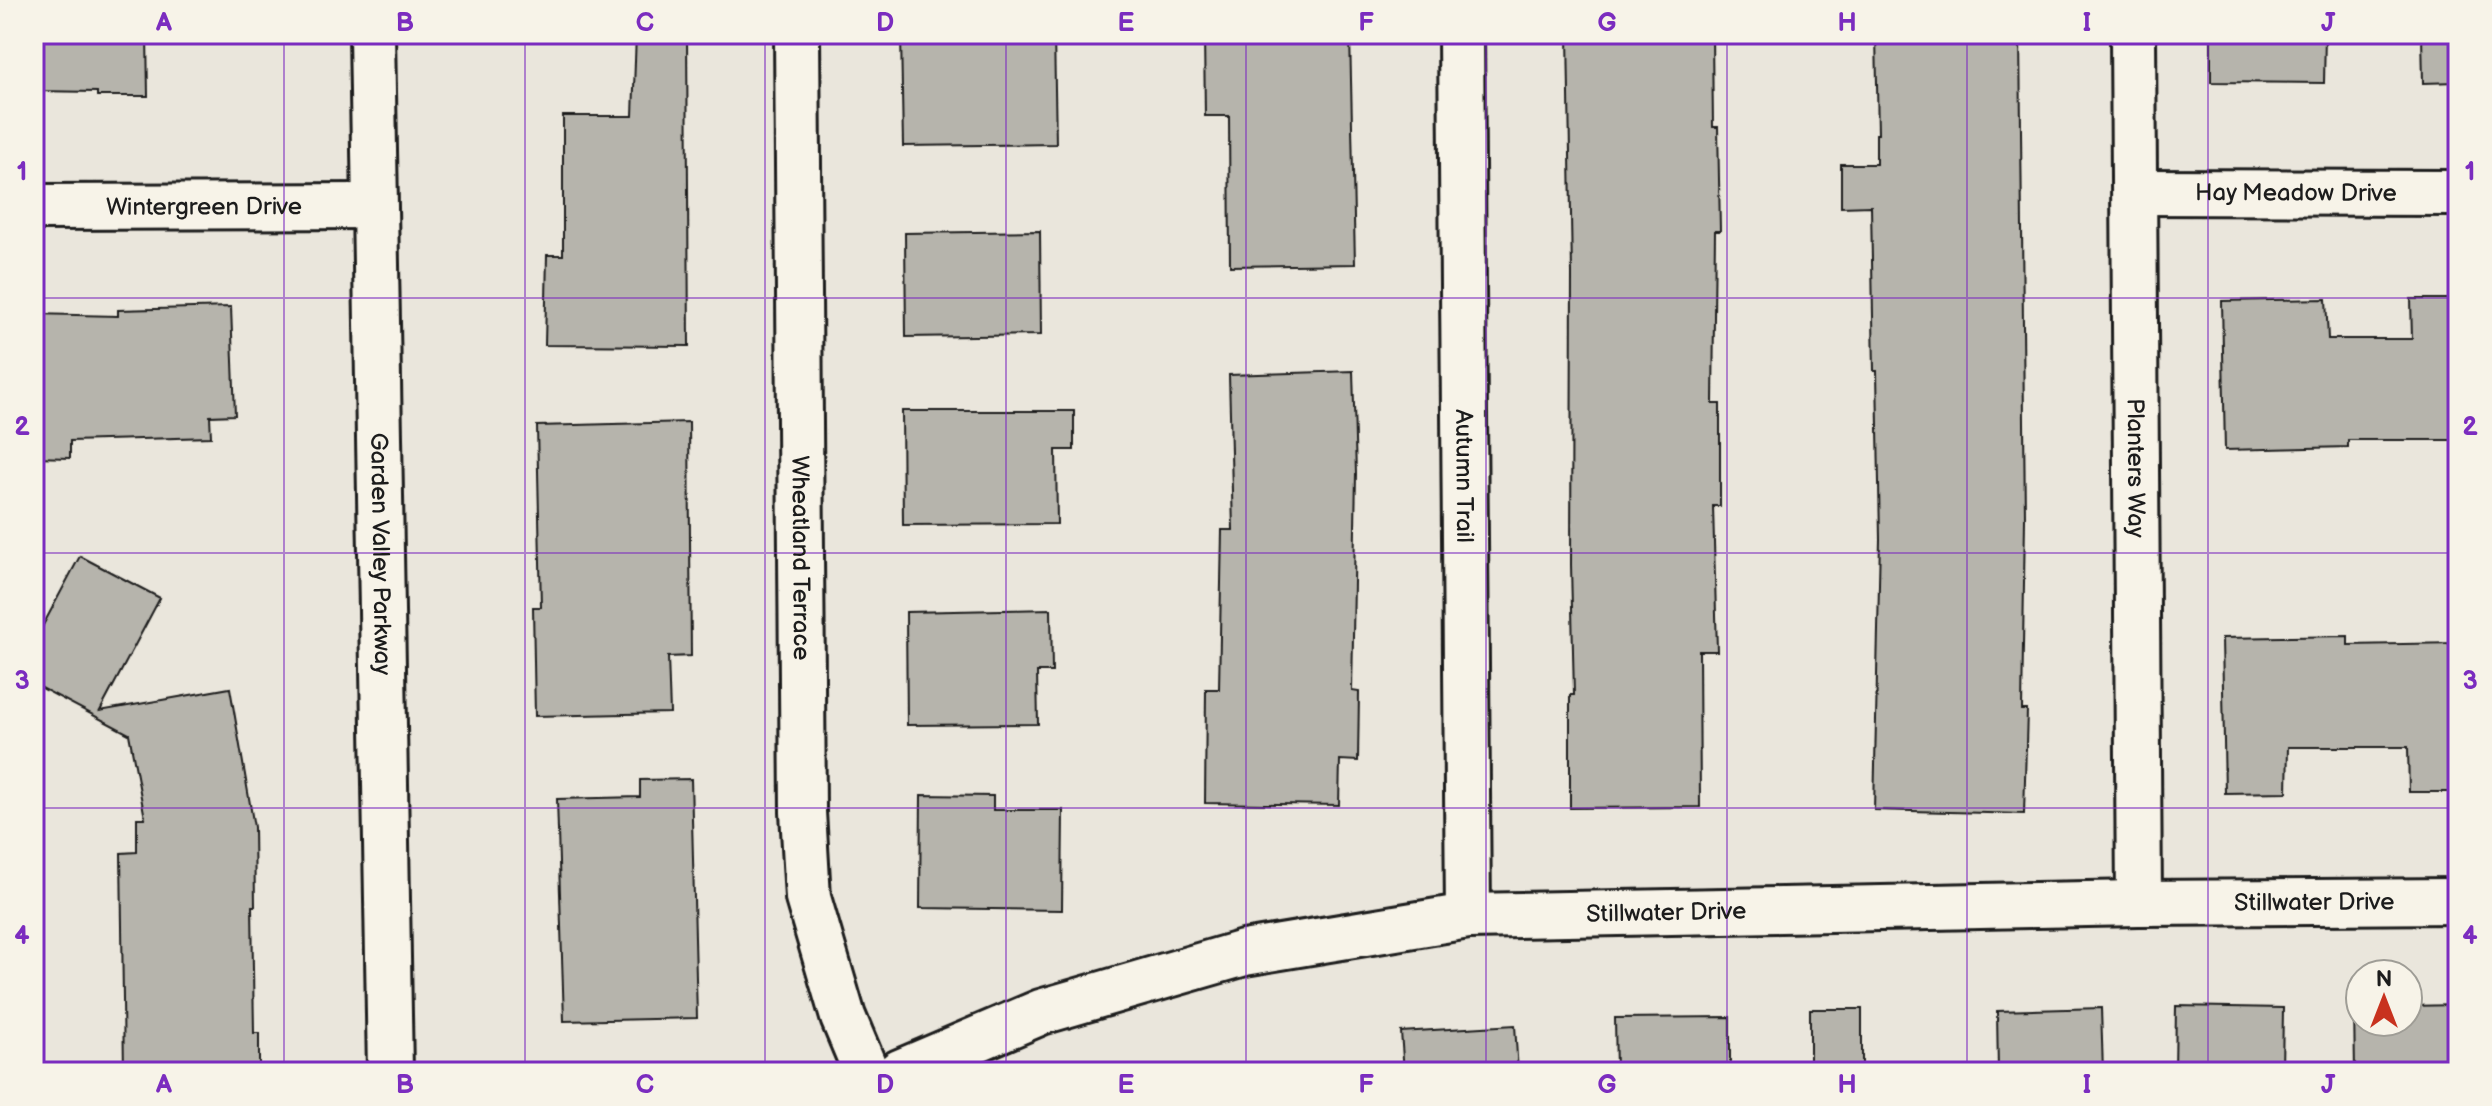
<svg xmlns="http://www.w3.org/2000/svg" width="2492" height="1106" font-family="'Balsamiq Sans',sans-serif">
<style>
.building{fill:#b6b4ac;stroke:#1c1c1c;stroke-width:2}
.lines{fill:none;stroke-linecap:round;stroke-linejoin:round}
.minor-casing{stroke:#1c1c1c;stroke-width:50}
.tertiary-casing{stroke:#1c1c1c;stroke-width:50}
.minor{stroke:#f7f3e8;stroke-width:44}
.tertiary{stroke:#f7f3e8;stroke-width:44}
.grid{fill:none;stroke:#7b2cbf;stroke-width:2;stroke-opacity:0.55}
.labels{text-anchor:middle;stroke-width:8;stroke-linejoin:round;paint-order:stroke}
.street-label{font-size:24px;fill:#1c1c1c;stroke:#f7f3e8}
.neatline{fill:none;stroke:#7b2cbf;stroke-width:3}
.grid-label{font-size:26px;text-anchor:middle;font-weight:bold;fill:#7b2cbf}
</style>
<rect width="100%" height="100%" fill="#eae6dc"/>
<filter id="ink" filterUnits="userSpaceOnUse"><feTurbulence type="fractalNoise" baseFrequency=".0125" numOctaves="2"/><feDisplacementMap in="SourceGraphic" scale="16" xChannelSelector="R" yChannelSelector="G"/><feConvolveMatrix kernelMatrix="1 2 1 2 8 2 1 2 1" color-interpolation-filters="sRGB"/></filter>
<g filter="url(#ink)">
<path class="building" d="M 34,34 L 147,34 L 148,96 L 97,96 L 97,92 L 34,91 Z
M 636,34 L 687,34 L 689,346 L 545,345 L 547,255 L 563,255 L 563,116 L 633,116 Z
M 901,34 L 1054,34 L 1056,144 L 903,146 Z
M 1204,34 L 1350,34 L 1355,264 L 1230,266 L 1229,116 L 1205,116 Z
M 1568,34 L 1712,34 L 1713,127 L 1718,127 L 1720,231 L 1715,231 L 1713,404 L 1720,404 L 1720,506 L 1713,506 L 1717,651 L 1699,651 L 1700,807 L 1570,808 L 1570,695 L 1574,695 L 1571,565 L 1572,274 Z
M 1876,34 L 2020,34 L 2025,519 L 2022,710 L 2027,710 L 2024,814 L 1874,810 L 1880,539 L 1877,371 L 1874,371 L 1871,206 L 1841,207 L 1841,164 L 1876,164 L 1876,134 L 1878,134 Z
M 2211,34 L 2325,34 L 2324,83 L 2211,82 Z
M 2422,34 L 2458,34 L 2458,82 L 2423,83 Z
M 1040,231 L 1041,335 L 906,337 L 905,233 Z
M 2326,299 L 2328,339 L 2412,339 L 2411,299 L 2458,299 L 2458,440 L 2348,440 L 2348,447 L 2225,450 L 2222,301 Z
M 231,307 L 235,415 L 210,416 L 211,437 L 70,441 L 70,458 L 34,457 L 34,314 L 118,316 L 118,310 Z
M 1353,371 L 1356,474 L 1352,691 L 1359,692 L 1358,761 L 1340,760 L 1339,805 L 1205,803 L 1206,689 L 1219,689 L 1222,530 L 1233,530 L 1229,375 Z
M 902,411 L 1074,411 L 1074,450 L 1056,450 L 1057,524 L 903,525 Z
M 689,422 L 691,656 L 668,657 L 670,713 L 535,716 L 533,607 L 541,607 L 537,426 Z
M 80,556 L 160,598 L 100,711 L 230,688 L 254,827 L 255,906 L 252,906 L 254,1033 L 259,1033 L 259,1072 L 124,1072 L 121,853 L 137,852 L 137,818 L 145,818 L 129,734 L 34,684 L 34,642 Z
M 1051,609 L 1052,672 L 1037,672 L 1038,724 L 907,725 L 906,612 Z
M 2348,636 L 2348,645 L 2458,643 L 2458,792 L 2409,792 L 2408,747 L 2288,747 L 2287,792 L 2225,793 L 2222,638 Z
M 691,779 L 697,1018 L 564,1021 L 557,799 L 640,797 L 640,780 Z
M 921,795 L 993,796 L 993,810 L 1063,810 L 1062,910 L 920,908 Z
M 2458,1005 L 2458,1072 L 2355,1072 L 2354,1007 L 2360,1007 L 2360,1022 L 2408,1022 L 2408,1006 Z
M 2176,1006 L 2283,1008 L 2282,1072 L 2175,1072 Z
M 2101,1008 L 2103,1072 L 1998,1072 L 1997,1011 Z
M 1810,1009 L 1862,1009 L 1862,1072 L 1810,1072 Z
M 1730,1017 L 1730,1072 L 1616,1072 L 1615,1018 Z
M 1515,1025 L 1518,1072 L 1404,1072 L 1401,1032 Z"/>
<g class="lines">
<g class="minor-casing">
<g id="minor">
<path id="s1" d="M 797,34 L 803,812 L 808,898 L 843,1017 L 866,1072"/>
<path id="s2" d="M 1461,34 L 1468,916"/>
<path id="s3" d="M 2133,34 L 2139,903"/>
<path id="s4" d="M 2136,192 L 2458,193"/>
<path id="s5" d="M 34,207 L 374,206"/>
<path id="s6" d="M 900,1072 L 1041,1012 L 1244,953 L 1468,916 L 2139,903 L 2458,901"/>
</g>
</g>
<g class="tertiary-casing">
<g id="tertiary">
<path id="s7" d="M 372,34 L 390,1072"/>
</g>
</g>
<use href="#minor" class="minor"/>
<use href="#tertiary" class="tertiary"/>
</g>
</g>
<path class="grid" d="M 284,34 L 284,1072M 525,34 L 525,1072M 765,34 L 765,1072M 1006,34 L 1006,1072M 1246,34 L 1246,1072M 1486,34 L 1486,1072M 1727,34 L 1727,1072M 1967,34 L 1967,1072M 2208,34 L 2208,1072M 34,298 L 2458,298M 34,553 L 2458,553M 34,808 L 2458,808"/>
<g class="labels">
<g class="street-label">
<text dy="8" stroke="none"><textPath href="#s4" startOffset="160">Hay Meadow Drive</textPath></text>
<text dy="8" stroke="none"><textPath href="#s5" startOffset="170">Wintergreen Drive</textPath></text>
<text dy="8" stroke="none"><textPath href="#s3" startOffset="434">Planters Way</textPath></text>
<text dy="8" stroke="none"><textPath href="#s2" startOffset="442">Autumn Trail</textPath></text>
<text dy="8" stroke="none"><textPath href="#s7" startOffset="520">Garden Valley Parkway</textPath></text>
<text dy="8" stroke="none"><textPath href="#s1" startOffset="524">Wheatland Terrace</textPath></text>
<text dy="8" stroke="none"><textPath href="#s6" startOffset="1438">Stillwater Drive</textPath></text>
<text dy="8" stroke="none"><textPath href="#s6" startOffset="790">Stillwater Drive</textPath></text>
</g>
</g>
<rect width="2492" height="1106" fill="none" stroke="#f7f3e8" stroke-width="88"/>
<g transform="translate(2384 998)"><circle r="38" fill="#f7f3e8" stroke="#9f9d96" stroke-width="2"/>
<path d="M0-6L14 30L0 20L-14 30Z" fill="#c8321e"/>
<text y="-12" font-size="22" font-weight="bold" text-anchor="middle" fill="#1c1c1c">N</text>
</g>
<rect x="44" y="44" width="2404" height="1018" class="neatline"/>
<g class="grid-label">
<text x="164" y="31">A</text>
<text x="405" y="31">B</text>
<text x="645" y="31">C</text>
<text x="885" y="31">D</text>
<text x="1126" y="31">E</text>
<text x="1366" y="31">F</text>
<text x="1607" y="31">G</text>
<text x="1847" y="31">H</text>
<text x="2087" y="31">I</text>
<text x="2328" y="31">J</text>
<text x="22" y="180">1</text>
<text x="2470" y="180">1</text>
<text x="22" y="435">2</text>
<text x="2470" y="435">2</text>
<text x="22" y="689">3</text>
<text x="2470" y="689">3</text>
<text x="22" y="944">4</text>
<text x="2470" y="944">4</text>
<text x="164" y="1093">A</text>
<text x="405" y="1093">B</text>
<text x="645" y="1093">C</text>
<text x="885" y="1093">D</text>
<text x="1126" y="1093">E</text>
<text x="1366" y="1093">F</text>
<text x="1607" y="1093">G</text>
<text x="1847" y="1093">H</text>
<text x="2087" y="1093">I</text>
<text x="2328" y="1093">J</text>
</g>
</svg>
